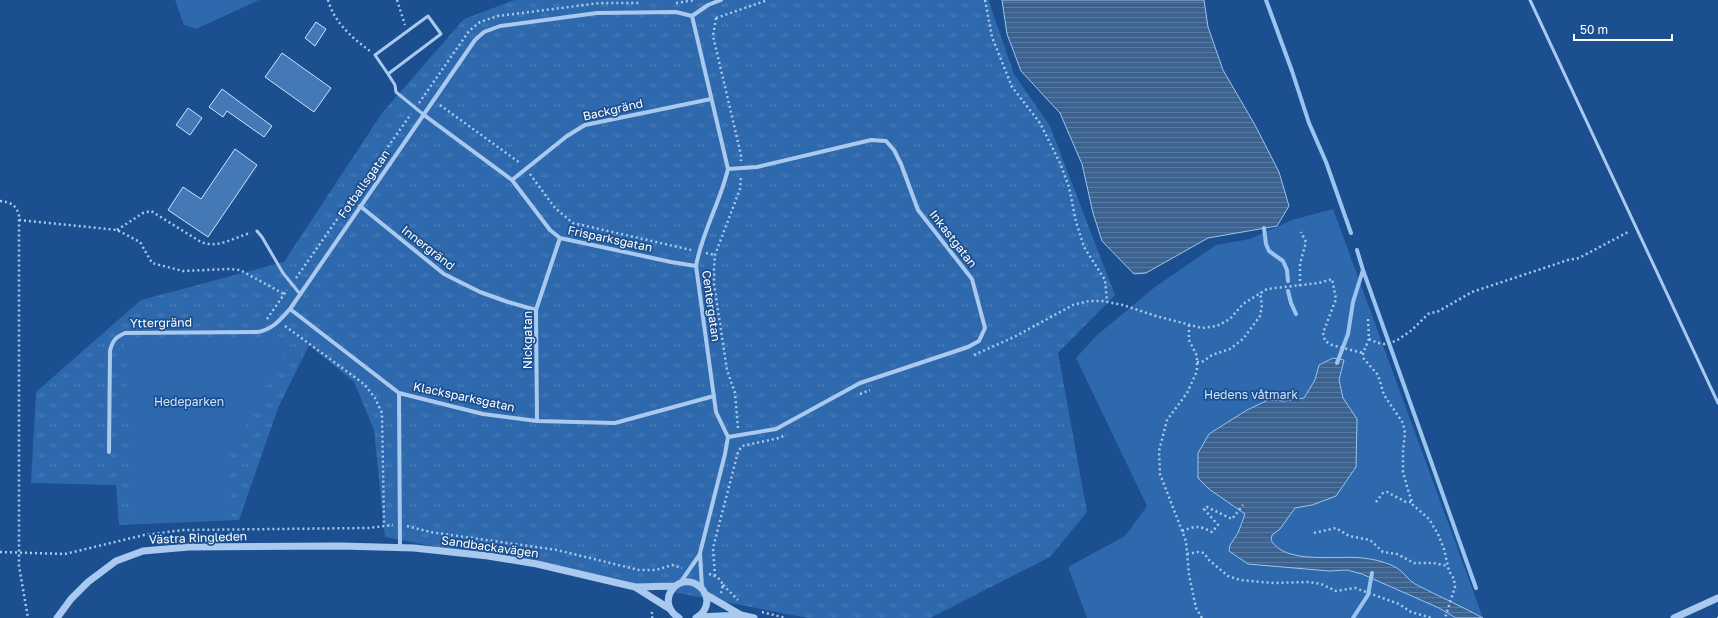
<svg xmlns="http://www.w3.org/2000/svg" width="1718" height="618" font-family="'Golos Text',sans-serif">
<style>
.grass{fill:url(#grass-tufts)}
.park{fill:#2e69ad}
.water{fill:url(#water-rules);stroke:#9cc4f0}
.lines{fill:none;stroke-linecap:round;stroke-linejoin:round}
.stream{stroke:#9cc4f0;stroke-width:4}
.building{fill:#4478b7;stroke:#cfe3fa}
.path{stroke:#a9c9ee;stroke-width:2.5;stroke-dasharray:2 3;stroke-linecap:butt}
.service{stroke:#a9c9ee;stroke-width:3}
.minor{stroke:#a9c9ee;stroke-width:4}
.tertiary{stroke:#a9c9ee;stroke-width:7}
.labels{text-anchor:middle;stroke-width:3.5;stroke-linejoin:round;paint-order:stroke}
.street-label{font-size:12px;fill:#fff;stroke:#1b4f8f}
.park-label{font-size:12px;fill:#cfe3fa;stroke:#1b4f8f}
</style>
<defs>
<pattern id="grass-tufts" width="24" height="20" patternUnits="userSpaceOnUse"><rect width="24" height="20" fill="#2e69ad"/><path d="M3 7l-1-3M5 7V3M7 7l1-3M15 17l-1-3M17 17v-4M19 17l1-3" fill="none" stroke="#4d80b9"/></pattern>
<pattern id="water-rules" width="6" height="5" patternUnits="userSpaceOnUse"><rect width="6" height="5" fill="#3c6290"/><path d="M0 2.5h6" fill="none" stroke="#597aa1"/></pattern>
</defs>
<rect width="100%" height="100%" fill="#1b4f8f"/>
<path class="grass" d="M 515,0 L 989,0 L 989,2 L 1014,74 L 1050,126 L 1115,295 L 1058,353 L 1087,512 L 1050,557 L 930,618 L 808,618 L 385,537 L 374,430 L 354,382 L 309,345 L 278,408 L 239,520 L 119,525 L 116,485 L 31,483 L 36,392 L 141,300 L 284,262 L 382,113 L 464,19 Z"/>
<path class="park" d="M 175,0 L 259,0 L 196,29 L 184,25 Z
M 1333,209 L 1483,618 L 1087,618 L 1068,567 L 1125,536 L 1147,506 L 1076,358 L 1096,336 L 1155,287 L 1216,245 L 1250,239 L 1292,220 Z
M 292,340 L 228,457 L 232,516 L 134,521 L 124,341 Z"/>
<path class="water" d="M 1002,0 L 1204,0 L 1208,27 L 1223,70 L 1255,125 L 1279,172 L 1289,206 L 1277,226 L 1208,238 L 1146,273 L 1134,274 L 1102,241 L 1093,213 L 1082,164 L 1060,113 L 1021,71 L 1007,34 Z
M 1333,358 L 1344,360 L 1339,380 L 1343,398 L 1357,419 L 1356,467 L 1336,496 L 1312,505 L 1295,508 L 1280,529 L 1272,535 L 1271,540 C 1284,565 1338,555 1362,558 C 1373,559 1387,562 1397,568 C 1404,572 1408,580 1415,584 C 1438,596 1461,606 1483,618 L 1456,618 L 1439,608 L 1362,574 L 1347,570 L 1329,571 L 1248,564 L 1229,551 L 1230,545 L 1238,533 L 1245,514 L 1209,489 L 1198,478 L 1198,453 L 1209,434 L 1247,410 L 1268,400 L 1284,401 L 1304,398 L 1315,380 L 1319,365 Z"/>
<g class="lines">
<path class="stream" d="M 1266,0 L 1292,71 L 1309,123 L 1326,162 L 1351,233
M 1264,228 L 1266,244 L 1269,251 L 1283,261 L 1287,270 L 1288,281
M 1363,270 L 1476,588
M 1288,291 L 1291,303 L 1296,314
M 1337,363 L 1348,334 L 1353,302 L 1363,270 L 1357,250
M 1353,618 L 1368,595 L 1372,573"/>
</g>
<path class="building" d="M 316,22 L 326,29 L 315,46 L 305,38 Z
M 282,53 L 331,88 L 314,112 L 265,77 Z
M 222,89 L 272,126 L 264,137 L 227,111 L 223,117 L 209,107 Z
M 188,108 L 202,118 L 190,135 L 176,125 Z
M 235,149 L 257,165 L 208,237 L 168,210 L 183,187 L 201,199 Z"/>
<g class="lines">
<path class="path" d="M 328,0 C 334,22 352,38 370,51
M 397,0 L 405,25
M 985,0 L 992,37 L 1012,87 L 1040,123 L 1060,163 L 1069,187 L 1076,222 L 1084,247 L 1105,280 L 1107,302
M 676,3 L 695,0
M 716,18 L 713,36 L 741,155 L 741,161
M 716,18 L 768,0
M 419,103 L 469,31 L 480,22 L 498,16 L 600,3 L 641,3
M 440,105 L 520,163
M 530,174 L 555,208 L 573,223 L 691,250
M 0,201 C 10,202 17,205 19,216 L 19,566 L 28,618
M 19,220 L 117,230 L 140,242 L 152,263 L 183,271 L 228,269 L 240,270 L 284,294
M 117,230 L 143,213 L 151,211 L 201,242 C 219,249 234,237 251,233
M 706,253 L 715,255
M 296,278 L 411,114
M 1300,286 L 1300,264 L 1306,242 L 1301,232
M 267,319 L 287,290
M 1368,319 L 1369,339 L 1363,353 L 1364,359 L 1378,375 L 1384,395 L 1403,423 L 1405,433 L 1403,451 L 1403,472 L 1408,490 L 1413,505 L 1429,519 L 1438,534 L 1444,549 L 1449,571 L 1454,579 L 1455,587 L 1445,618
M 1189,325 L 1189,340 L 1197,356 L 1197,371 L 1187,393 L 1167,420 L 1159,451 L 1160,474 L 1186,541 L 1189,575 L 1196,608 L 1202,618
M 285,326 L 364,384 L 375,398 L 382,413 L 384,525
M 1369,339 L 1378,343 L 1385,344 L 1396,341 L 1412,330 L 1428,314 L 1439,311 L 1472,292 L 1568,260 L 1579,258 L 1630,231
M 974,355 L 1014,337 L 1073,305 L 1089,301 L 1102,301 L 1123,305 L 1156,316 L 1202,328 L 1217,326 L 1230,319 L 1243,304 L 1267,289 L 1319,283 L 1332,279 L 1336,299 L 1323,333 L 1325,341 L 1332,345 L 1363,353
M 1197,362 L 1202,362 L 1212,355 L 1230,349 L 1243,339 L 1260,316 L 1262,305 L 1260,292
M 860,394 L 870,390
M 738,428 L 735,393 L 727,370 L 714,284 L 714,268 L 715,255 L 740,189 L 741,176
M 1376,502 L 1383,493 L 1387,492 L 1406,502 L 1412,502
M 407,526 L 430,532 L 557,550 L 639,570 L 656,570 L 672,565 L 682,568
M 1182,531 C 1196,526 1198,525 1212,532 L 1218,525 L 1204,509 L 1207,507 L 1232,519 L 1243,505
M 1314,533 L 1336,528 L 1349,536 L 1370,540 L 1383,552 L 1397,554 L 1414,563 L 1433,563 L 1448,566
M 0,552 L 65,554 L 144,535 L 183,530 L 369,528 L 393,525
M 1187,554 L 1198,552 L 1204,553 L 1209,560 L 1228,576 L 1240,580 L 1273,583 L 1309,582 L 1321,584 L 1336,591 L 1355,588 L 1399,604 L 1411,612 L 1432,618
M 709,574 C 716,576 720,578 723,585 L 721,593
M 715,576 L 713,548 L 738,452 L 742,446 L 779,438 L 786,435
M 723,585 L 738,600
M 762,612 L 786,618
M 653,618 L 651,616 L 653,609
M 1717,618 L 1718,618"/>
<path class="service" d="M 1530,0 L 1718,403
M 388,74 L 375,55 L 428,16 L 441,34 L 388,74 L 395,85 L 396,92 L 424,115
M 257,231 L 262,237 L 283,273 L 300,294"/>
<path class="minor" d="M 692,16 L 728,169 C 720,203 702,232 696,266 L 716,412 L 728,437 L 725,454 L 700,553 L 702,588
M 424,115 L 512,180 L 550,230 L 560,238 L 671,262 L 696,266
M 728,169 L 757,167 L 871,140 L 886,141 L 894,150 L 901,164 L 918,210 L 972,279 L 985,328 L 979,341 L 968,347 L 860,383 L 776,429 L 728,437
M 512,180 L 567,136 L 585,125 L 711,99
M 360,206 L 444,274 L 480,292 L 508,302 L 536,310
M 399,393 L 483,414 L 537,421 L 615,423 L 714,396
M 537,421 L 536,310 L 560,238
M 109,452 L 110,351 C 112,342 115,337 125,333 L 258,332 C 273,329 280,320 290,309
M 400,547 L 399,393 L 290,309 L 475,40 L 484,32 L 500,26 L 597,13 L 676,12 L 692,16 L 708,5 L 721,0
M 680,583 L 700,554"/>
<path class="tertiary" d="M 635,587 L 670,609
M 705,594 L 741,615 L 754,618
M 699,617 L 740,615
M 57,618 L 71,599 L 88,582 L 116,561 L 143,551 L 189,547 L 341,546 L 414,548 L 488,556 L 537,564 L 635,587 L 675,586
M 679,618 C 653,601 680,569 700,587 C 704,590 706,595 707,600 C 707,608 702,615 696,618
M 1674,618 L 1718,598"/>
</g>
<g class="labels">
<g class="street-label">
<text transform="translate(613 110) rotate(-13)" y="4">Backgränd</text>
<text transform="translate(364 184) rotate(-55)" y="4">Fotballsgatan</text>
<text transform="translate(610 239) rotate(12)" y="4">Frisparksgatan</text>
<text transform="translate(953 239) rotate(52)" y="4">Inkastgatan</text>
<text transform="translate(428 248) rotate(38)" y="4">Innergränd</text>
<text transform="translate(711 306) rotate(82)" y="4">Centergatan</text>
<text transform="translate(161 323) rotate(-1)" y="4">Yttergränd</text>
<text transform="translate(528 340) rotate(-90)" y="4">Nickgatan</text>
<text transform="translate(464 397) rotate(12)" y="4">Klacksparksgatan</text>
<text transform="translate(198 538) rotate(-2)" y="4">Västra Ringleden</text>
<text transform="translate(490 547) rotate(8)" y="4">Sandbackavägen</text>
</g>
<g class="park-label">
<text x="1251" y="399">Hedens våtmark</text>
<text x="189" y="406">Hedeparken</text>
</g>
</g>
<path d="M1574 34v6h98v-6" fill="none" stroke="#ffffff" stroke-width="2"/>
<text x="1580" y="34" font-size="12" fill="#ffffff" stroke="#1b4f8f" stroke-width="3" paint-order="stroke">50 m</text>
</svg>
